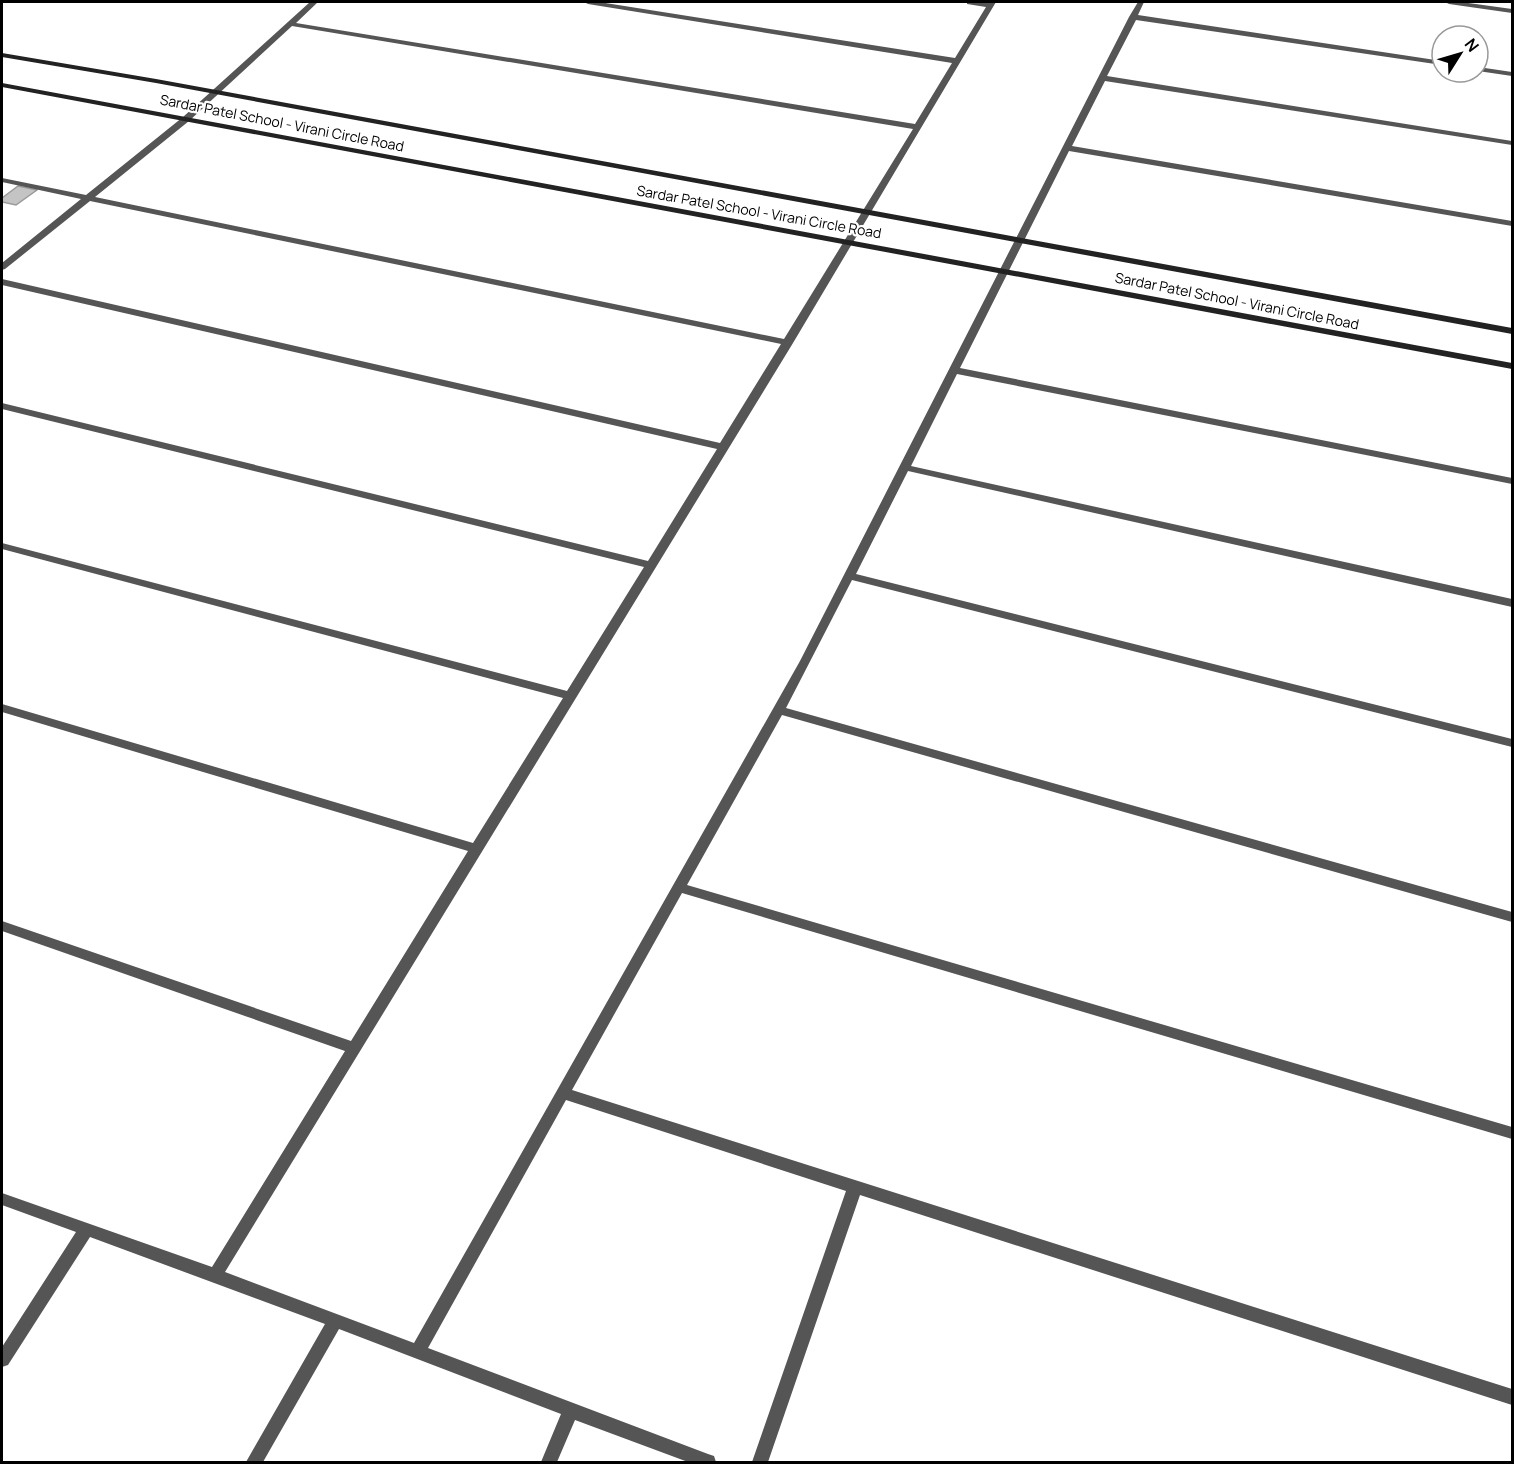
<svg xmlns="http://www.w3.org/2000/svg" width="1514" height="1464" viewBox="0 0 1514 1464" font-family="Manrope,sans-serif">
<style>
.building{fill:#c4c4c4;stroke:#999;stroke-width:1.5}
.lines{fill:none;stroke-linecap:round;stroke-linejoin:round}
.street{fill:#555;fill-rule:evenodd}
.secondary{fill:#222;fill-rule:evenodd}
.labels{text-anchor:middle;stroke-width:4.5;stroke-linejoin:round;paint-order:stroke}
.far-street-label{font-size:14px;fill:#000;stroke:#fff}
</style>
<rect width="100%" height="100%" fill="#fff"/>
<!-- building -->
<path class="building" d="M 18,186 L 37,190 L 16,205 L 2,202 L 2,198 Z"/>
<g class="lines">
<!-- street -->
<path class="street" d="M 310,2 L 318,2 L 296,23 L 915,124 L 952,63 L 588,4 L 584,2 L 599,2 L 955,58 L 986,7 L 967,4 L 967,2 L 996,2 L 793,343 L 225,1272 L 414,1343 L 800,661 L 1129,17 L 1138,2 L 1144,2 L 1138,15 L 1442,61 L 1442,65 L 1136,20 L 1107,76 L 1512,141 L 1512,145 L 1105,81 L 1072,146 L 1512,221 L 1512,226 L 1069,151 L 960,368 L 1512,478 L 1512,484 L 957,374 L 911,466 L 1512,599 L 1512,607 L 908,471 L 856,574 L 1512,739 L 1512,747 L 852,580 L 786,708 L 1512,912 L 1512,922 L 782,715 L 687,885 L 1512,1127 L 1512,1139 L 682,893 L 572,1090 L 1512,1389 L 1512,1405 L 860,1195 L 768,1462 L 752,1462 L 846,1191 L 566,1100 L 428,1348 L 708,1454 L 714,1456 L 716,1462 L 688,1462 L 575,1420 L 557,1462 L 541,1462 L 561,1414 L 339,1329 L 263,1462 L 246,1462 L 325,1324 L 90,1237 L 8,1365 L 2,1367 L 2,1347 L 76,1232 L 2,1205 L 2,1193 L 212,1267 L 345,1051 L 2,931 L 2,921 L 351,1041 L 468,851 L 2,712 L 2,704 L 473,843 L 563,698 L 2,549 L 2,543 L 567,691 L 644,567 L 2,409 L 2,403 L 648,561 L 717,449 L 2,285 L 2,279 L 720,443 L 781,344 L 90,201 L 5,269 L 2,270 L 2,263 L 81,199 L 2,182 L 2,178 L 86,195 L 183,117 ZM 292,26 L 913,129 L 784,339 L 95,197 L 189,121 Z
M 1445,2 L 1461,2 L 1512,9 L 1512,13 L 1449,4 Z
M 1478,67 L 1512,72 L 1512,76 L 1478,71 Z"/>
<!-- secondary -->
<path class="secondary" d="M 2,53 L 156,79 L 1512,328 L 1512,334 L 156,83 L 2,57 Z
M 2,83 L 1512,363 L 1512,369 L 2,87 Z"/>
</g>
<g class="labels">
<!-- far-street labels -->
<g class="far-street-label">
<text transform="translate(282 123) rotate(11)" y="5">Sardar Patel School - Virani Circle Road</text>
<text transform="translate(759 212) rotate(10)" y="5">Sardar Patel School - Virani Circle Road</text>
<text transform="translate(1237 301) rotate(11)" y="5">Sardar Patel School - Virani Circle Road</text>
</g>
</g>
<!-- border -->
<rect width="1514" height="1464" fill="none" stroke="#000000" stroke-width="6"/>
<!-- north arrow -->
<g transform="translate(1460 54) rotate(53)"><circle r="28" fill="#ffffff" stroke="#999999" stroke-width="1.5"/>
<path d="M0-4.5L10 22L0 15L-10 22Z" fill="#000000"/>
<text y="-9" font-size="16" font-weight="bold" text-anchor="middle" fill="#000000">N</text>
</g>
</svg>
